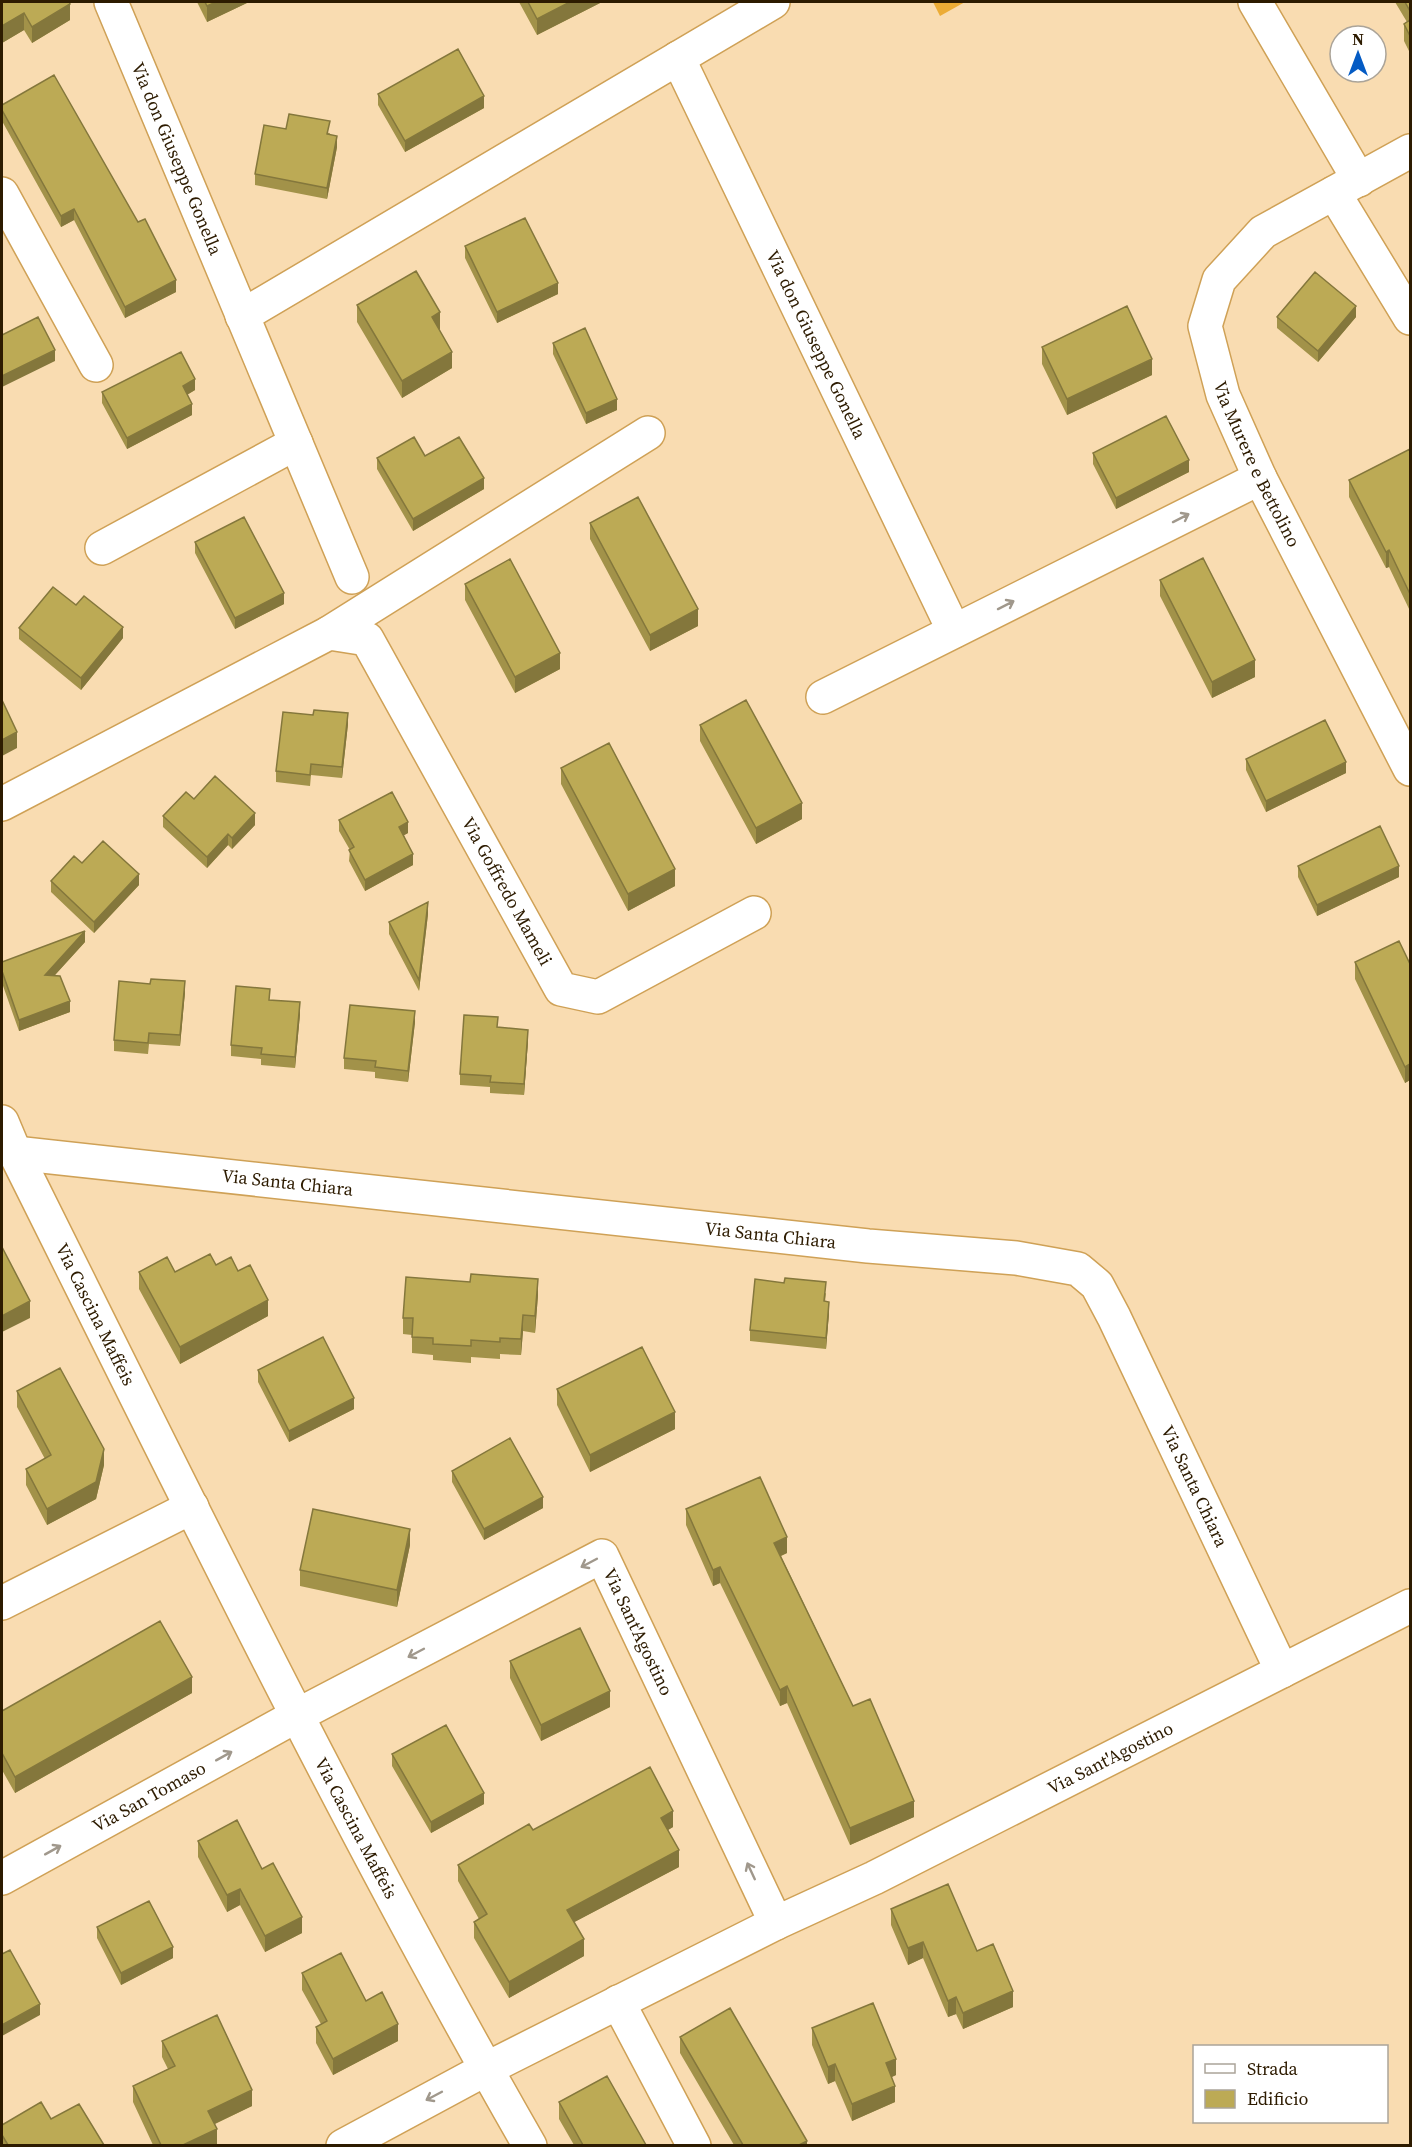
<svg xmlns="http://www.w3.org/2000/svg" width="1412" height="2147" viewBox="0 0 1412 2147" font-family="'Source Serif 4',serif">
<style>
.green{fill:#ecac36}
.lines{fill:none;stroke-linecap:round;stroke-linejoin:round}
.minor-casing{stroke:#cfa156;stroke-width:36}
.minor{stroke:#fff;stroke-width:33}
.wall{fill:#a29249}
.shaded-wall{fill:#84773c}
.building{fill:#bcaa55;stroke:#84773c;stroke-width:1.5}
.oneway{stroke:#a0988c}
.labels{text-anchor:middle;stroke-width:6;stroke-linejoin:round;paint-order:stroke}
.street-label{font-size:18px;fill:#2d1b00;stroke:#fff}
</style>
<rect width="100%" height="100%" fill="#f9dcb1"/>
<!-- green -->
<path class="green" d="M 933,2 L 965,2 L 940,16 Z"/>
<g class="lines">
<!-- minor casing -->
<g class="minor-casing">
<g id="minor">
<path id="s1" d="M 111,2 L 352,577"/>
<path d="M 1255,2 L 1359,180"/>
<path id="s2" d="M 678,58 L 954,631"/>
<path id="s3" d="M 1410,151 L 1263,232 L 1219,280 L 1205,326 L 1223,395 L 1260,478 L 1410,769"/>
<path d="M 1334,193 L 1410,318"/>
<path d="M 2,194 L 96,365"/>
<path d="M 242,316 L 773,2"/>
<path d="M 102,548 L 296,443"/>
<path d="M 329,633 L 648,433"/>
<path d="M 823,697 L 1260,478"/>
<path id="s4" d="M 2,804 L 329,633 L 367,639 L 561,989 L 598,997 L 754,913"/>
<path id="s5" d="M 2,1122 L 15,1153 C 181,1486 344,1822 530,2146"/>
<path id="s6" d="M 15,1153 L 868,1246 L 1016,1258 L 1078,1269 L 1097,1285 L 1114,1317 L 1282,1671"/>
<path d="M 2,1603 L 192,1507"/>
<path id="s7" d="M 2,1878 L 296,1716 L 602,1556 L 776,1923"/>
<path d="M 618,2002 L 694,2146"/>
<path id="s8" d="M 343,2146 L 486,2069 L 776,1923 L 874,1878 L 1410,1606"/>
</g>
</g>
<!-- minor -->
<use href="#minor" class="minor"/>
</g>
<!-- wall -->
<path class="wall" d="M 2,2 L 70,20 L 32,43 L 24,30 L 2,43 Z
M 197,2 L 249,2 L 207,22 Z
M 519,2 L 602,2 L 537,35 Z
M 1395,2 L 1410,2 L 1410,53 L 1404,41 L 1404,24 L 1407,22 Z
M 378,94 L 484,108 L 405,152 L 378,105 Z
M 2,105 L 176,292 L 125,318 L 74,220 L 61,227 L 2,121 Z
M 286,129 L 330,133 L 329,135 L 337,147 L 327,199 L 255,185 L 255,174 Z
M 465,246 L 558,294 L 497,323 L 465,258 Z
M 357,305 L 440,329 L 439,330 L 452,368 L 402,398 L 357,322 Z
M 1277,317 L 1356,317 L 1318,362 L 1277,328 Z
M 553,343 L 617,410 L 586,424 L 553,354 Z
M 1042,347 L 1152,375 L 1067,415 L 1042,364 Z
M 195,390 L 187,395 L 192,415 L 127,449 L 102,403 L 102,392 Z
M 1410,449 L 1410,611 L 1389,567 L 1386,568 L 1349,497 L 1349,480 Z
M 1093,453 L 1189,472 L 1116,509 L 1093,464 Z
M 425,456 L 484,489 L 413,531 L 377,469 L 377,458 Z
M 590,523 L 698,626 L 650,651 L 590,539 Z
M 195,542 L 284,604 L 235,629 L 195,553 Z
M 1160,580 L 1255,677 L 1212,698 L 1160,596 Z
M 465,584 L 560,669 L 515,693 L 465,600 Z
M 19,628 L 123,638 L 81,690 L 19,639 Z
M 348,724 L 342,778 L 311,775 L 310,786 L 276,782 L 276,771 Z
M 700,725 L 802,819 L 756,844 L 700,741 Z
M 1246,759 L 1346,773 L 1266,812 L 1246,770 Z
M 561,768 L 675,886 L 628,911 L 561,784 Z
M 163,816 L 255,825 L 232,849 L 228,845 L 207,868 L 163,827 Z
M 339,820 L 408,833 L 404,835 L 413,865 L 365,891 L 349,861 L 350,850 L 339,831 Z
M 1298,866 L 1399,877 L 1317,916 L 1298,877 Z
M 51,881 L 139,885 L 94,933 L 51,892 Z
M 428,914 L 419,991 L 389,934 L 389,922 Z
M 85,942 L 54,976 L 70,1012 L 19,1031 L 2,983 L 2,962 Z
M 1355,962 L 1410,964 L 1410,1080 L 1405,1083 L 1355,979 Z
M 185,992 L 180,1046 L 149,1044 L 148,1054 L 114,1051 L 114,1040 Z
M 270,1000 L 300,1014 L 295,1068 L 261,1065 L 261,1059 L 231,1056 L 231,1045 Z
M 415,1022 L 408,1082 L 375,1078 L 375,1072 L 344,1069 L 344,1058 Z
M 498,1028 L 528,1041 L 524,1095 L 490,1093 L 490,1087 L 460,1085 L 460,1074 Z
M 216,1265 L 238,1271 L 268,1316 L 180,1364 L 139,1289 L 139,1272 L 175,1272 Z
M 826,1293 L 825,1302 L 829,1313 L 826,1349 L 750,1341 L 750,1330 Z
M 538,1295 L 535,1333 L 523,1331 L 521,1355 L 500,1354 L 500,1359 L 471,1357 L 471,1363 L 433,1360 L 433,1355 L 412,1353 L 412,1335 L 403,1334 L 403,1318 Z
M 258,1370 L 354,1409 L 289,1442 L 258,1382 Z
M 557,1389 L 675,1429 L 590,1472 L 557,1405 Z
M 17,1391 L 104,1465 L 96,1499 L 47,1525 L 26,1485 L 26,1469 L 45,1459 L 17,1407 Z
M 452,1471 L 543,1508 L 484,1540 L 452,1482 Z
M 686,1509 L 787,1553 L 781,1556 L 853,1706 L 914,1817 L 850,1845 L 787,1703 L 780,1706 L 720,1583 L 713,1586 L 686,1525 Z
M 410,1545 L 397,1607 L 300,1586 L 300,1570 Z
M 510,1661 L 610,1707 L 541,1741 L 510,1678 Z
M 192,1693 L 15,1793 L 2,1770 L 2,1711 Z
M 392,1754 L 484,1804 L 431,1833 L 392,1766 Z
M 673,1827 L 668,1830 L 679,1867 L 574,1922 L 584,1956 L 509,1998 L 474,1938 L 474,1922 L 479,1919 L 458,1881 L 458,1865 L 533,1830 Z
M 198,1841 L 262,1869 L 302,1933 L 265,1952 L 240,1905 L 227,1912 L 198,1857 Z
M 891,1909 L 977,1951 L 1013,2007 L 963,2029 L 956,2014 L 948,2017 L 923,1958 L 908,1965 L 891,1925 Z
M 97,1927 L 173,1958 L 121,1985 L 97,1938 Z
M 302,1973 L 366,2001 L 398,2041 L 333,2075 L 316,2043 L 316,2027 L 321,2024 L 302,1990 Z
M 812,2028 L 896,2075 L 891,2077 L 895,2102 L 852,2121 L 835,2081 L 828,2084 L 812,2045 Z
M 680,2037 L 807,2145 L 734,2145 L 680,2053 Z
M 162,2041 L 252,2106 L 215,2124 L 217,2145 L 153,2145 L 133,2102 L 133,2086 L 168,2069 L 162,2057 Z
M 559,2102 L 646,2145 L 574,2145 L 559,2119 Z
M 51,2119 L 104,2145 L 2,2145 L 2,2125 Z"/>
<!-- shaded-wall -->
<path class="shaded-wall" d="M 216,2 L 249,2 L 207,22 L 207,6 Z
M 570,2 L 602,2 L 537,35 L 537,19 Z
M 70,4 L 70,20 L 32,43 L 32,27 Z
M 24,13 L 24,30 L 2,43 L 2,26 Z
M 484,96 L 484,108 L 405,152 L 405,141 Z
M 337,136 L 337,147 L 327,199 L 327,188 Z
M 74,209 L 74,220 L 61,227 L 61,216 Z
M 2,272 L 3,272 L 3,285 L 2,286 Z
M 176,280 L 176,292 L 125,318 L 125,307 Z
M 558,283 L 558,294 L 497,323 L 497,312 Z
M 1356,306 L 1356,317 L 1318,362 L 1318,351 Z
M 440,312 L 440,329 L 432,334 L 432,317 Z
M 55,350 L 55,361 L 2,387 L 2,376 Z
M 452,352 L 452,368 L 402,398 L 402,381 Z
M 1152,359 L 1152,375 L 1067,415 L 1067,399 Z
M 195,379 L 195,390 L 183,397 L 183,386 Z
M 617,399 L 617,410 L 586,424 L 586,413 Z
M 192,404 L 192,415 L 127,449 L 127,438 Z
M 1189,460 L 1189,472 L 1116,509 L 1116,498 Z
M 484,478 L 484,489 L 413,531 L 413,519 Z
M 1389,550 L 1389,567 L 1386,568 L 1386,552 Z
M 284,593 L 284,604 L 235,629 L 235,618 Z
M 698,609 L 698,626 L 650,651 L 650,635 Z
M 123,627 L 123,638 L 81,690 L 81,678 Z
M 560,653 L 560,669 L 515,693 L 515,677 Z
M 1255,660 L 1255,677 L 1212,698 L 1212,682 Z
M 348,713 L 348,724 L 342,778 L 342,767 Z
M 17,732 L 17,748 L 2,756 L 2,740 Z
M 1346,762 L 1346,773 L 1266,812 L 1266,801 Z
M 802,803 L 802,819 L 756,844 L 756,828 Z
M 255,813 L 255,825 L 232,849 L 232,838 Z
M 408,822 L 408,833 L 399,838 L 399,827 Z
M 228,834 L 228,845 L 207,868 L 207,857 Z
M 413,854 L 413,865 L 365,891 L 365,880 Z
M 1399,866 L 1399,877 L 1317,916 L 1317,905 Z
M 675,869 L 675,886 L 628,911 L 628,894 Z
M 139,874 L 139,885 L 94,933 L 94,922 Z
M 428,902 L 428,914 L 419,991 L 419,980 Z
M 85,931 L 85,942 L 45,986 L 45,975 Z
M 185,981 L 185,992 L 180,1046 L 180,1035 Z
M 70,1001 L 70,1012 L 19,1031 L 19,1020 Z
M 300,1002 L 300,1014 L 295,1068 L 295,1057 Z
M 415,1011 L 415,1022 L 408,1082 L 408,1071 Z
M 528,1030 L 528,1041 L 524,1095 L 524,1084 Z
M 1410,1064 L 1410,1080 L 1405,1083 L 1405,1067 Z
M 538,1279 L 538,1295 L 535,1333 L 535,1316 Z
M 268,1300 L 268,1316 L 180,1364 L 180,1347 Z
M 30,1301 L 30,1318 L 2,1332 L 2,1316 Z
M 829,1302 L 829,1313 L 826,1349 L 826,1338 Z
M 523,1315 L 523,1331 L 521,1355 L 521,1339 Z
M 354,1398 L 354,1409 L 289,1442 L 289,1431 Z
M 675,1412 L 675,1429 L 590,1472 L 590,1455 Z
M 104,1449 L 104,1465 L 96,1499 L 47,1525 L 47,1509 Z
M 543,1497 L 543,1508 L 484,1540 L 484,1529 Z
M 410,1529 L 410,1545 L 397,1607 L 397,1590 Z
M 787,1537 L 787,1553 L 774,1559 L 774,1543 Z
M 720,1567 L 720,1583 L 713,1586 L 713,1570 Z
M 192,1677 L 192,1693 L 15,1793 L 15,1777 Z
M 787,1686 L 787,1703 L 780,1706 L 780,1690 Z
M 610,1691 L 610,1707 L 541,1741 L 541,1725 Z
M 484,1793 L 484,1804 L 431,1833 L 431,1822 Z
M 914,1801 L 914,1817 L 850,1845 L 850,1828 Z
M 673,1811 L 673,1827 L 661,1834 L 661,1818 Z
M 679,1850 L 679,1867 L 567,1926 L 567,1910 Z
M 240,1889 L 240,1905 L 227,1912 L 227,1895 Z
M 302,1917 L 302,1933 L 265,1952 L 265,1936 Z
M 584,1939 L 584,1956 L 509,1998 L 509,1982 Z
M 923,1942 L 923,1958 L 908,1965 L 908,1948 Z
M 173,1947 L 173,1958 L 121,1985 L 121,1973 Z
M 1013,1991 L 1013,2007 L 963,2029 L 963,2013 Z
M 956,1997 L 956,2014 L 948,2017 L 948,2001 Z
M 40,2004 L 40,2015 L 2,2036 L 2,2025 Z
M 398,2024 L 398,2041 L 333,2075 L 333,2059 Z
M 896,2059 L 896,2075 L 886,2080 L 886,2063 Z
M 835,2064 L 835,2081 L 828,2084 L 828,2067 Z
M 895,2086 L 895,2102 L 852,2121 L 852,2104 Z
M 252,2090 L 252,2106 L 208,2127 L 208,2111 Z
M 217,2129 L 217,2145 L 183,2145 Z
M 807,2141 L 807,2145 L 799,2145 Z"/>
<!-- building -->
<path class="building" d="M 2,2 L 69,2 L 70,4 L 32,27 L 24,13 L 2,26 Z
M 205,2 L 216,2 L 207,6 Z
M 528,2 L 570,2 L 537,19 Z
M 1405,2 L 1410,2 L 1410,11 Z
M 1410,20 L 1410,36 L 1404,24 Z
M 458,49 L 484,96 L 405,141 L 378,94 Z
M 54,75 L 138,222 L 145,219 L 176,280 L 125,307 L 74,209 L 61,216 L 2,110 L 2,105 Z
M 289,114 L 330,121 L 327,134 L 337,136 L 327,188 L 255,174 L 264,125 L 286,129 Z
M 525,218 L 558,283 L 497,312 L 465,246 Z
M 416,271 L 440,312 L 432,317 L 452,352 L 402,381 L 357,305 Z
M 1315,272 L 1356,306 L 1318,351 L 1277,317 Z
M 1127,306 L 1152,359 L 1067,399 L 1042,347 Z
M 38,317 L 55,350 L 2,376 L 2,335 Z
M 585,328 L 617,399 L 586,413 L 553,343 Z
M 181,352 L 195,379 L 183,386 L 192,404 L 127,438 L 102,392 Z
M 1166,416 L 1189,460 L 1116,498 L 1093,453 Z
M 414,437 L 425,456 L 459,437 L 484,478 L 413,519 L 377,458 Z
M 1410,449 L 1410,594 L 1389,550 L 1386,552 L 1349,480 Z
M 638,497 L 698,609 L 650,635 L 590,523 Z
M 244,517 L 284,593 L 235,618 L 195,542 Z
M 1203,558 L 1255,660 L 1212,682 L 1160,580 Z
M 510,559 L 560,653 L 515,677 L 465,584 Z
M 53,587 L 76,605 L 84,596 L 123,627 L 81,678 L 19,628 Z
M 2,700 L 17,732 L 2,740 Z
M 746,700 L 802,803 L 756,828 L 700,725 Z
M 314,710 L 348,713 L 342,767 L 311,764 L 310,775 L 276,771 L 283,712 L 313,715 Z
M 1325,720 L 1346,762 L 1266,801 L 1246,759 Z
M 609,743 L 675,869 L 628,894 L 561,768 Z
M 215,776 L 255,813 L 232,838 L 228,834 L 207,857 L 163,816 L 186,792 L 194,799 Z
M 392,792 L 408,822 L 399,827 L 413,854 L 365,880 L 349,850 L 354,847 L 339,820 Z
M 1380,826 L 1399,866 L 1317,905 L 1298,866 Z
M 103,841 L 139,874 L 94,922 L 51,881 L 74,856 L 82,863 Z
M 428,902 L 419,980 L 389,922 Z
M 85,931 L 45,975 L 60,976 L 70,1001 L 19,1020 L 2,971 L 2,962 Z
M 1399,941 L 1410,964 L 1410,1064 L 1405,1067 L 1355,962 Z
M 151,979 L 185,981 L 180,1035 L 149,1033 L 148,1043 L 114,1040 L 119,981 L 150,984 Z
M 236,986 L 270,989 L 269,1000 L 300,1002 L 295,1057 L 261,1054 L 262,1048 L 231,1045 Z
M 350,1005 L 415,1011 L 408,1071 L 375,1067 L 376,1061 L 344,1058 Z
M 464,1015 L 498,1017 L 497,1027 L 528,1030 L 524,1084 L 490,1082 L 491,1076 L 460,1074 Z
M 2,1247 L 30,1301 L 2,1316 Z
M 210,1254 L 216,1265 L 231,1257 L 238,1271 L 250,1265 L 268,1300 L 180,1347 L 139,1272 L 167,1257 L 175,1272 Z
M 471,1274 L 538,1279 L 535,1316 L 523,1315 L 521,1339 L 500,1338 L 500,1342 L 471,1340 L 471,1346 L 433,1344 L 433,1338 L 412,1337 L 413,1318 L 403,1318 L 406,1277 L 470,1282 Z
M 785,1278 L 826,1282 L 824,1301 L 829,1302 L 826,1338 L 750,1330 L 755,1279 L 784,1283 Z
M 323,1337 L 354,1398 L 289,1431 L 258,1370 Z
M 642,1347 L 675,1412 L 590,1455 L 557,1389 Z
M 60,1368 L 104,1449 L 96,1482 L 47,1509 L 26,1469 L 51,1455 L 17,1391 Z
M 510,1438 L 543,1497 L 484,1529 L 452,1471 Z
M 760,1477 L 787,1537 L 774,1543 L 853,1706 L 870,1699 L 914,1801 L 850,1828 L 787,1686 L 780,1690 L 720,1567 L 713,1570 L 686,1509 Z
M 313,1509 L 410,1529 L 397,1590 L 300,1570 Z
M 160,1621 L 192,1677 L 15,1777 L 2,1753 L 2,1711 Z
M 580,1628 L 610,1691 L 541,1725 L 510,1661 Z
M 446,1725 L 484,1793 L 431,1822 L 392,1754 Z
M 650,1767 L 673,1811 L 661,1818 L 679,1850 L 567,1910 L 584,1939 L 509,1982 L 474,1922 L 487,1914 L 458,1865 L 529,1824 L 533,1830 Z
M 237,1820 L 262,1869 L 273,1863 L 302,1917 L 265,1936 L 240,1889 L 227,1895 L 198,1841 Z
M 948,1884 L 977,1951 L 993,1944 L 1013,1991 L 963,2013 L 956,1997 L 948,2001 L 923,1942 L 908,1948 L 891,1909 Z
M 149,1901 L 173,1947 L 121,1973 L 97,1927 Z
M 10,1950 L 40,2004 L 2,2025 L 2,1954 Z
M 341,1953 L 366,2001 L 382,1992 L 398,2024 L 333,2059 L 316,2027 L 327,2021 L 302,1973 Z
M 873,2003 L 896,2059 L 886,2063 L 895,2086 L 852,2104 L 835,2064 L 828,2067 L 812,2028 Z
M 730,2008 L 807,2141 L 799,2145 L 743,2145 L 680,2037 Z
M 217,2015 L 252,2090 L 208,2111 L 217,2129 L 183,2145 L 161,2145 L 133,2086 L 175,2066 L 162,2041 Z
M 607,2076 L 646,2145 L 583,2145 L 559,2102 Z
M 41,2102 L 51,2119 L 79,2104 L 104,2145 L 8,2145 L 2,2135 L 2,2125 Z"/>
<!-- one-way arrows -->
<defs><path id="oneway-shaft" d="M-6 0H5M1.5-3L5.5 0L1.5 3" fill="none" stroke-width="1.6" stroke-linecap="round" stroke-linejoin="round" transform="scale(1.5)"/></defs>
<g class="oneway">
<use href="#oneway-shaft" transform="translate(1181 518) rotate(-27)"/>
<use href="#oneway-shaft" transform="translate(1006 605) rotate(-27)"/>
<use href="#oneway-shaft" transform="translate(589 1563) rotate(152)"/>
<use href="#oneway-shaft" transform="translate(416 1653) rotate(152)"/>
<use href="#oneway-shaft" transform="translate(224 1756) rotate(-29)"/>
<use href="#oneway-shaft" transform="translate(53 1850) rotate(-29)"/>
<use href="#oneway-shaft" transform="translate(751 1871) rotate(-115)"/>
<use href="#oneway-shaft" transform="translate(434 2096) rotate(152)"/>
</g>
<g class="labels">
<!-- street labels -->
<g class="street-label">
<text dy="6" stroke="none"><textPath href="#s1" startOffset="170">Via don Giuseppe Gonella</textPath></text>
<text dy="6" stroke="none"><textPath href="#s2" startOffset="318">Via don Giuseppe Gonella</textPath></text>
<text dy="6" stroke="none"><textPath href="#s3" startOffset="429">Via Murere e Bettolino</textPath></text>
<text dy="6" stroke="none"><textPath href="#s4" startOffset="696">Via Goffredo Mameli</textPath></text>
<text dy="6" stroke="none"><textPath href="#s6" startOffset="274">Via Santa Chiara</textPath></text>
<text dy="6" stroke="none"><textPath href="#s6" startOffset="760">Via Santa Chiara</textPath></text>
<text dy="6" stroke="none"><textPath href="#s5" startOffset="214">Via Cascina Maffeis</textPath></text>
<text dy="6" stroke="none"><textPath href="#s6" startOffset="1318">Via Santa Chiara</textPath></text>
<text dy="6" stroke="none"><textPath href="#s7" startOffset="765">Via Sant'Agostino</textPath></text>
<text dy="6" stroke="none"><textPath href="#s8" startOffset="860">Via Sant'Agostino</textPath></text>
<text dy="6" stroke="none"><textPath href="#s7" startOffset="168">Via San Tomaso</textPath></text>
<text dy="6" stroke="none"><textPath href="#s5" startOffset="790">Via Cascina Maffeis</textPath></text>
</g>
</g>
<!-- border -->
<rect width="1412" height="2147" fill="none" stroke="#2d1b00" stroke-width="6"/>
<!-- legend -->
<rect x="1193" y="2045" width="195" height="78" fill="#ffffff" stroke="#aba499" stroke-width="1.5"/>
<rect x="1205" y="2064" width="30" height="9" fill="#ffffff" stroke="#aba499" stroke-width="1.5"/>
<text x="1247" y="2075" font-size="18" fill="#2d1b00">Strada</text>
<rect x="1205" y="2090" width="30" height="18" fill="#bcaa55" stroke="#aba499" stroke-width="1.5"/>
<text x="1247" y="2105" font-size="18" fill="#2d1b00">Edificio</text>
<!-- north arrow -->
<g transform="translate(1358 54)"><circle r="28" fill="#ffffff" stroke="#aba499" stroke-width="1.5"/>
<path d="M0-4.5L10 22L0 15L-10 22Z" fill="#045bc4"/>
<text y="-9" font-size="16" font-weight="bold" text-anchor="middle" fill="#2d1b00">N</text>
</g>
</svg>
